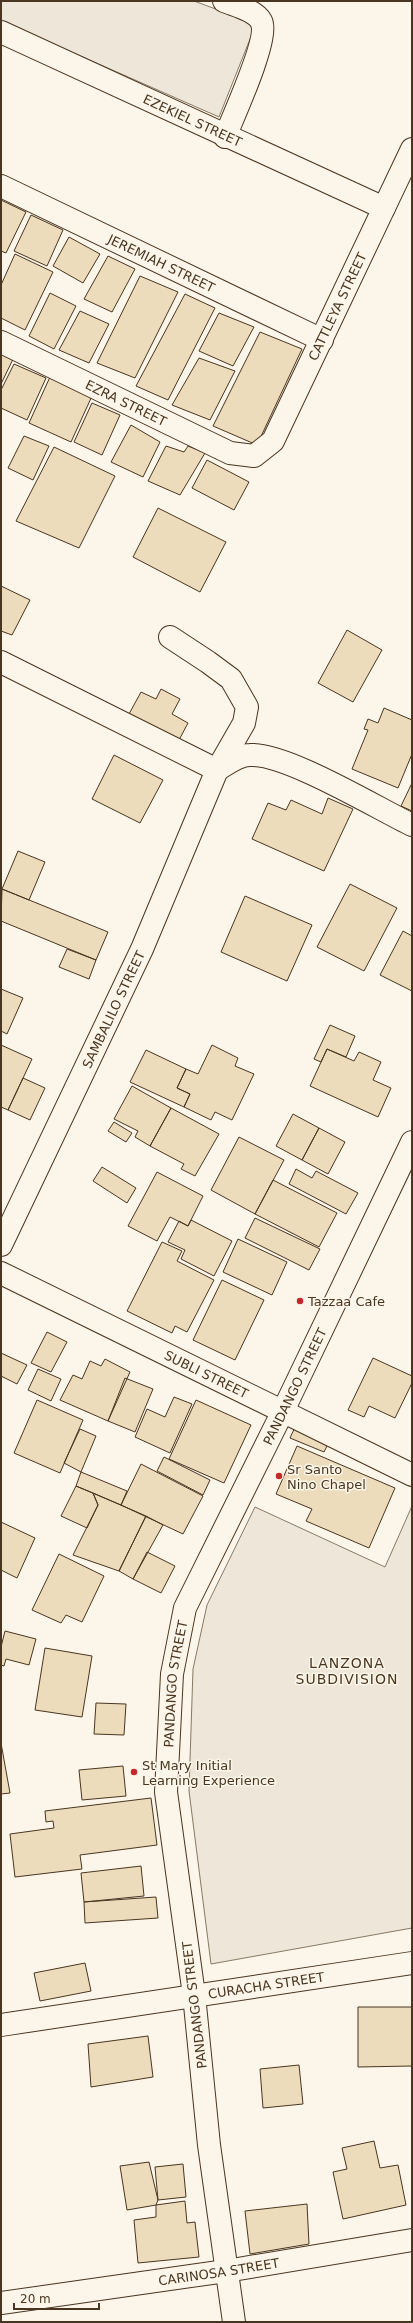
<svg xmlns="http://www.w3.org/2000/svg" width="413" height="2323" viewBox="0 0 413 2323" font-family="'DejaVu Sans',sans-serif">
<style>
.green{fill:#ede6d9;stroke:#887966}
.building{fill:#ecdcbc;stroke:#4a3520}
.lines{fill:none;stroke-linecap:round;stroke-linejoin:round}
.minor-casing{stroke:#4a3520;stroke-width:24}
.minor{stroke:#fbf6e9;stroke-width:22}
.poi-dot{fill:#c62828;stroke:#fbf6e9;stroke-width:1.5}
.labels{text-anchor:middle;stroke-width:3;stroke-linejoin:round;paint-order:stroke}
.street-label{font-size:13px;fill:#4a3520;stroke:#fbf6e9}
.poi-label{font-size:13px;fill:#4a3520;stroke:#fbf6e9;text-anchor:start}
.neighbourhood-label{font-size:14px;letter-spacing:1px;fill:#4a3520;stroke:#fbf6e9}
</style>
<rect width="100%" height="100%" fill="#fbf6e9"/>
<!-- green -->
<path class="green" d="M 1,1 L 194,1 L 256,24 L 219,117 L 1,21 Z
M 412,1506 L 412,1928 L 211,1964 L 189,1791 L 193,1669 L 207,1605 L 255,1507 L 385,1567 Z"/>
<!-- building -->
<path class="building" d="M 1,200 L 26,212 L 6,253 L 1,251 Z
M 31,215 L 63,230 L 47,266 L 14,251 Z
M 69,237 L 100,254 L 83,283 L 53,266 Z
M 15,254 L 53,272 L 25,330 L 1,318 L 1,285 Z
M 108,256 L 135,269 L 112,312 L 84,299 Z
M 140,276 L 178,292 L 135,378 L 97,363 Z
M 50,293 L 76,306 L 54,349 L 29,336 Z
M 185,294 L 215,308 L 168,400 L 136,386 Z
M 80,311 L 109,324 L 89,363 L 59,350 Z
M 219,313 L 254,327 L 233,366 L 199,351 Z
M 260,332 L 302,349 L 257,445 L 213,426 Z
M 1,349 L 15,355 L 1,384 Z
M 199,358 L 235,371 L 210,420 L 172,405 Z
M 14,364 L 46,378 L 27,420 L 1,408 L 1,390 Z
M 50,377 L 92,396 L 71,442 L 29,423 Z
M 92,403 L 120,415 L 102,455 L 74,442 Z
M 131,425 L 160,442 L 143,477 L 111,462 Z
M 24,436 L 49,446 L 33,480 L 8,468 Z
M 166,446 L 184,452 L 188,446 L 205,453 L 180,495 L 148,481 Z
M 54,447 L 115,476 L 79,548 L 16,521 Z
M 207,460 L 249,482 L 234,510 L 192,488 Z
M 158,508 L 226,542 L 200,592 L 133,557 Z
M 1,586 L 30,600 L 12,635 L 1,631 Z
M 347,630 L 382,650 L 353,702 L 318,683 Z
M 161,689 L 180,699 L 172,714 L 188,723 L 179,740 L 129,714 L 141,692 L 156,699 Z
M 384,708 L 412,720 L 412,754 L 398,788 L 352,769 L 368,730 L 364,729 L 368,719 L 378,723 Z
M 114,755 L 163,780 L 140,823 L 92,799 Z
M 412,783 L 412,811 L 401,806 Z
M 328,798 L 353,809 L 324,871 L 252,839 L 268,803 L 286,810 L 291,800 L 322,814 Z
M 18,851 L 45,862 L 29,900 L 2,889 Z
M 350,884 L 397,908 L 364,971 L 317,947 Z
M 2,889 L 108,932 L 96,960 L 1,921 Z
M 245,896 L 312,925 L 287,981 L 221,952 Z
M 403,931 L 412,936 L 412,991 L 380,975 Z
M 67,949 L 96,960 L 89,979 L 59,967 Z
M 1,989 L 23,998 L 7,1034 L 1,1031 Z
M 330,1025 L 355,1036 L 346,1057 L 327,1049 L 321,1062 L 314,1059 Z
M 1,1045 L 32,1059 L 8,1110 L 1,1107 Z
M 212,1045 L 238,1058 L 235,1066 L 254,1074 L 232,1120 L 215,1112 L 211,1120 L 184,1107 L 190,1094 L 177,1088 L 186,1069 L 198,1074 Z
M 327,1049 L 354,1061 L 359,1052 L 381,1062 L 373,1080 L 391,1088 L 378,1117 L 310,1086 Z
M 146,1050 L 186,1069 L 177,1088 L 190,1094 L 184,1107 L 130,1082 Z
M 23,1078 L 45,1088 L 30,1120 L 8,1110 Z
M 132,1086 L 171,1108 L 150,1146 L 135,1137 L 138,1131 L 114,1119 Z
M 171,1108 L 219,1134 L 195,1176 L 181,1169 L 184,1164 L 150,1146 Z
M 293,1114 L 319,1128 L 302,1160 L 276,1146 Z
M 114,1122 L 132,1133 L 126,1142 L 108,1131 Z
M 319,1128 L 345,1142 L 328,1174 L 302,1160 Z
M 239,1137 L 284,1160 L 255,1214 L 211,1190 Z
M 102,1167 L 136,1188 L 127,1203 L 93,1181 Z
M 296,1169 L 312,1178 L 316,1171 L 358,1193 L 346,1214 L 289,1184 Z
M 157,1172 L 203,1196 L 188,1226 L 170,1217 L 157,1241 L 128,1226 Z
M 273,1180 L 337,1213 L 319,1247 L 255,1214 Z
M 255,1218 L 320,1249 L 309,1270 L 245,1238 Z
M 191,1220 L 232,1241 L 214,1276 L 181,1259 L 185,1250 L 168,1242 L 179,1221 L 188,1226 Z
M 238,1239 L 287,1262 L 272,1295 L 223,1272 Z
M 162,1242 L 182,1251 L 177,1261 L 214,1280 L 187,1332 L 175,1326 L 172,1333 L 127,1311 Z
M 222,1280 L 264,1300 L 235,1360 L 193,1340 Z
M 47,1332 L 67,1342 L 51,1372 L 31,1363 Z
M 1,1353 L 27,1365 L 17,1384 L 1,1376 Z
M 373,1358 L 412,1376 L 412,1383 L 395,1418 L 369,1406 L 364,1417 L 348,1410 Z
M 105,1359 L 130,1372 L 108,1421 L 60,1400 L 73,1375 L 82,1379 L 90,1361 L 101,1366 Z
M 38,1369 L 61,1379 L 51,1401 L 28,1390 Z
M 125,1378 L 153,1389 L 135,1432 L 108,1421 Z
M 174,1397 L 192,1404 L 170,1453 L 135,1437 L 147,1409 L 165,1417 Z
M 37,1400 L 83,1420 L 60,1473 L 14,1453 Z
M 196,1400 L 251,1425 L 224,1483 L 169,1459 Z
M 296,1425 L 330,1440 L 324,1452 L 290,1438 Z
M 80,1429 L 96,1436 L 81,1472 L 64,1463 Z
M 297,1446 L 395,1488 L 369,1548 L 306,1521 L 312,1509 L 276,1494 Z
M 164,1457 L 210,1480 L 203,1495 L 157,1471 Z
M 141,1464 L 203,1496 L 183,1534 L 121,1505 Z
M 81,1472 L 127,1491 L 121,1505 L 76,1486 Z
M 76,1486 L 93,1493 L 98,1505 L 87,1528 L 61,1516 Z
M 93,1493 L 146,1516 L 119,1571 L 73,1555 L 98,1505 Z
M 146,1516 L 163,1525 L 133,1579 L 119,1571 Z
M 1,1522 L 35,1538 L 17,1578 L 1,1570 Z
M 147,1552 L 175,1566 L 161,1593 L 133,1579 Z
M 59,1554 L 104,1576 L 82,1622 L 66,1615 L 61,1623 L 32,1610 Z
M 5,1631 L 36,1639 L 29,1665 L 6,1659 L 4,1666 L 1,1665 L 1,1647 Z
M 45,1648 L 92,1656 L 82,1717 L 35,1710 Z
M 96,1703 L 126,1704 L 124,1735 L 94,1734 Z
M 1,1743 L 10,1793 L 1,1794 Z
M 123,1766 L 126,1796 L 82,1800 L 79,1770 Z
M 151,1798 L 157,1845 L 80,1855 L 82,1869 L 15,1877 L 10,1834 L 54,1828 L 53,1821 L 46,1822 L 45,1811 Z
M 141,1866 L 144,1896 L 84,1902 L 81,1873 Z
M 156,1897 L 158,1918 L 85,1923 L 84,1902 Z
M 85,1963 L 91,1991 L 40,2001 L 34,1973 Z
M 358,2007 L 412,2007 L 412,2066 L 358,2067 Z
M 148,2036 L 153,2077 L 91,2087 L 88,2044 Z
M 299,2065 L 303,2104 L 263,2108 L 260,2069 Z
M 374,2141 L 380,2168 L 398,2165 L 406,2205 L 343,2219 L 333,2172 L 347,2169 L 342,2148 Z
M 149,2162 L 158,2200 L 156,2205 L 127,2210 L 120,2166 Z
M 183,2164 L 186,2197 L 158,2200 L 155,2167 Z
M 185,2201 L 187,2223 L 195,2222 L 199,2257 L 138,2263 L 134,2220 L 156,2217 L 156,2205 Z
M 307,2204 L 309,2244 L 250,2254 L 245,2211 Z"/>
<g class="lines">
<!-- minor casing -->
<g class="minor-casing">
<g id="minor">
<path d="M 224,1 C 236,6 255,10 261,21 C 270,37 233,117 225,137"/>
<path id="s1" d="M 1,32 L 384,208"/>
<path id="s2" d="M 1,186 L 322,340"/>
<path id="s3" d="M 1,342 L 230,453 L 254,456 L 273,441 L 412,149"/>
<path d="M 1,662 L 217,770"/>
<path d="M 217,770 C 227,764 238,755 250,755 C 286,753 375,807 412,825"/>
<path id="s4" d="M 1,1245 L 142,949 L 217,770 L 244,723 L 247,707 L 231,679 L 208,662 L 170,637"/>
<path id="s5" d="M 1,1273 L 412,1475"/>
<path id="s6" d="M 1,2025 L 412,1963"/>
<path id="s7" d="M 1,2303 L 226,2271 L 412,2240"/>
<path id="s8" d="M 234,2322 L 209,2145 L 194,1995 L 166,1792 L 172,1674 L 185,1608 L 283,1411 L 412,1142"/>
</g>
</g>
<!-- minor -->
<use href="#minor" class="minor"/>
</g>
<!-- markers -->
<g class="poi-dot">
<circle cx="300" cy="1301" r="4"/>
<circle cx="279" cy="1476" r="4"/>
<circle cx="134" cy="1772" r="4"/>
</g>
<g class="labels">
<!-- street labels -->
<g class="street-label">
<text dy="5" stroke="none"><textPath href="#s1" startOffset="211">EZEKIEL STREET</textPath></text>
<text dy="5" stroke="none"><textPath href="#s2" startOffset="178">JEREMIAH STREET</textPath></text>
<text dy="5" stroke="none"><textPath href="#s3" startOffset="452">CATTLEYA STREET</textPath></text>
<text dy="5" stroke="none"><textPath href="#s3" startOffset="139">EZRA STREET</textPath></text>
<text dy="5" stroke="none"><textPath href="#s4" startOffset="261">SAMBALILO STREET</textPath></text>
<text dy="5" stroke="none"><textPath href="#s5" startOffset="229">SUBLI STREET</textPath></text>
<text dy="5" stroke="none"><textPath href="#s8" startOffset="967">PANDANGO STREET</textPath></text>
<text dy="5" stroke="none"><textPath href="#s8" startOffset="643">PANDANGO STREET</textPath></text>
<text dy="5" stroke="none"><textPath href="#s6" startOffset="268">CURACHA STREET</textPath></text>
<text transform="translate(194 2005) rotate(-97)" y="5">PANDANGO STREET</text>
<text dy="5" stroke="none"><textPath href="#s7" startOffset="220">CARINOSA STREET</textPath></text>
</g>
<!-- poi labels -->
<g class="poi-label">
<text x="308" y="1306">Tazzaa Cafe</text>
<text x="287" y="1474">Sr Santo<tspan x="287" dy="15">Nino Chapel</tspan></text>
<text x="142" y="1770">St Mary Initial<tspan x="142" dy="15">Learning Experience</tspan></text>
</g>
<!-- neighbourhood labels -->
<g class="neighbourhood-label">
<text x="347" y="1668">LANZONA<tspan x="347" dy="16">SUBDIVISION</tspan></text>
</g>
</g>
<!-- border -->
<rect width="413" height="2323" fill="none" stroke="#4a3520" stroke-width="4"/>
<!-- scale -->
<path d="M14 2303v6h85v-6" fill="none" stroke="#4a3520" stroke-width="2"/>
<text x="20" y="2303" font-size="12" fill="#4a3520" stroke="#fbf6e9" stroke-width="3" paint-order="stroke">20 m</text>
</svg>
